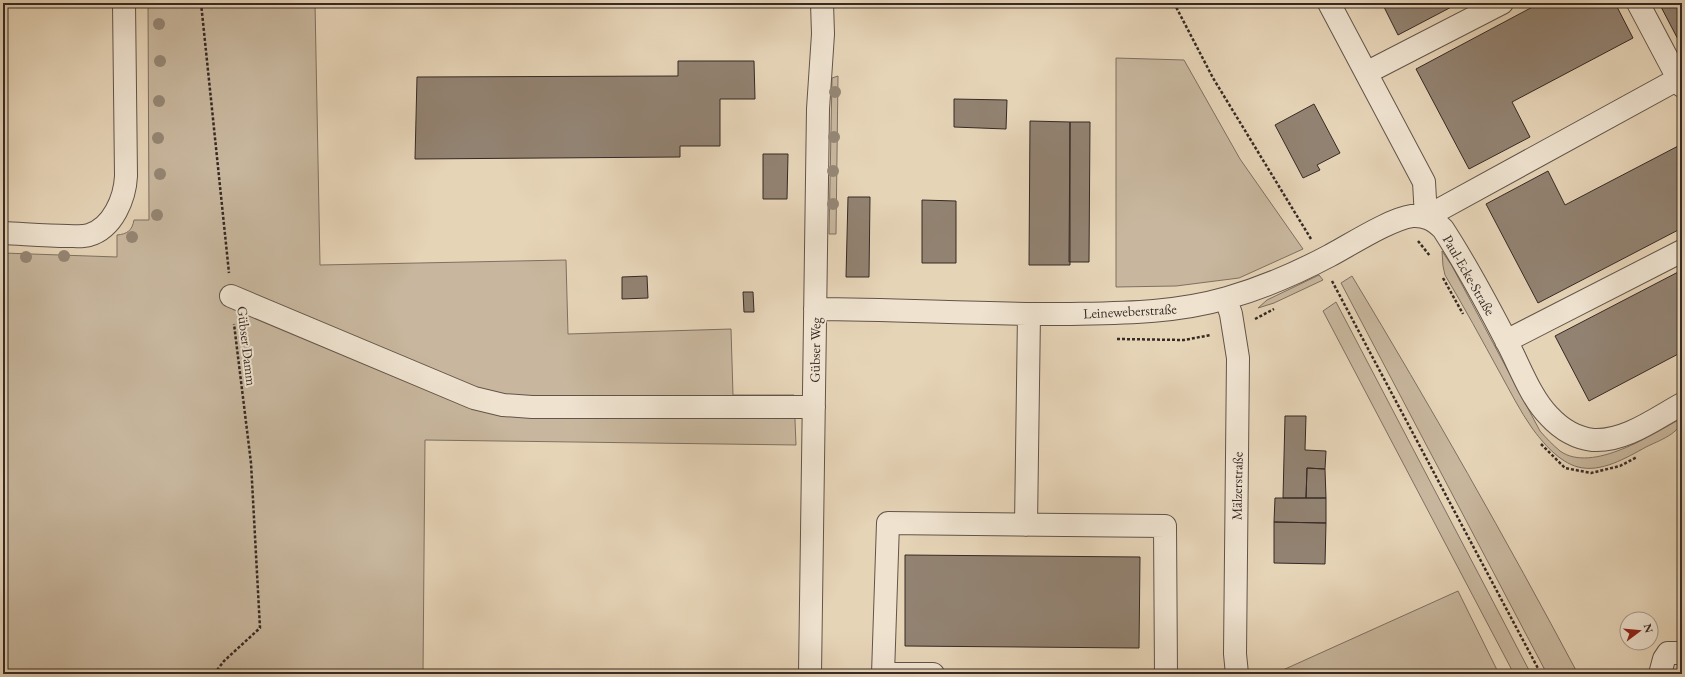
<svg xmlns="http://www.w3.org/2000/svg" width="1685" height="677" viewBox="0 0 1685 677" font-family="'EB Garamond',serif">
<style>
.green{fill:#c8b79e;stroke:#7f7062}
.building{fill:#928271;stroke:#362a25}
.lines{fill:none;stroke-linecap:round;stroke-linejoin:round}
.minor-casing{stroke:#62544a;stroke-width:24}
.path{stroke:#362a25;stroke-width:2.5;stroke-dasharray:3 2;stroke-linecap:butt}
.minor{stroke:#efe3d0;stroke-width:22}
.tree{fill:#958674}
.labels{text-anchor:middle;stroke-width:4;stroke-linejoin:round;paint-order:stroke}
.street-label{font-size:14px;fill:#362a25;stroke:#efe3d0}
</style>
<rect width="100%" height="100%" fill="#e6d4b7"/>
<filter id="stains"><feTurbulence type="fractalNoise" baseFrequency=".005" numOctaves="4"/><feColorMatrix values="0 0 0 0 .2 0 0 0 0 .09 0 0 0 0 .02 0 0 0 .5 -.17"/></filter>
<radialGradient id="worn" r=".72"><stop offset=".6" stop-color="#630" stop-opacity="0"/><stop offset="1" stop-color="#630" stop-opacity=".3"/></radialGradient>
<!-- green -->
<path class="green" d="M 148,3 L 315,3 L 320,265 L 566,260 L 568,334 L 731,329 L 733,395 L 794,395 L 796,445 L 425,440 L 423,674 L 3,674 L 3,253 L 117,257 L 117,235 C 127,234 132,231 134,220 L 149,220 Z
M 1116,58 L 1184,60 L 1240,159 L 1303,249 L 1239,278 L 1176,286 L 1116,287 Z
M 838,76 L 836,234 L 829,234 L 832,78 Z
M 1442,251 L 1452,266 L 1540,431 C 1546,438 1553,445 1560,451 C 1592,474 1653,434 1682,418 C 1682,433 1658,441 1646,447 C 1626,458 1601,473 1578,467 C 1559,462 1543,443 1532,428 C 1520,411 1510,391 1500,373 C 1482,340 1464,307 1445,275 L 1443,266 Z
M 1319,275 L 1323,280 L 1274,303 L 1258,308 L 1267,300 Z
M 1352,276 C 1431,407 1506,539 1578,674 L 1547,674 L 1341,283 Z
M 1336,302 L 1531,674 L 1514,674 L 1323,311 Z
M 1458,591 L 1499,674 L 1274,674 Z"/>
<!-- building -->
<path class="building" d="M 1382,3 L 1459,3 L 1398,35 Z
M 1540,3 L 1615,3 L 1633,38 L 1512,102 L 1530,137 L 1469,169 L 1416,69 Z
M 1659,3 L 1682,3 L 1682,47 Z
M 678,61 L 754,61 L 755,99 L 720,99 L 720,146 L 680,146 L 680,157 L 415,159 L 417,77 L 678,76 Z
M 954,99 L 1007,100 L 1006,129 L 954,127 Z
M 1314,104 L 1340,153 L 1317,165 L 1320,170 L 1303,178 L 1275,125 Z
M 1030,121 L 1070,122 L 1070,265 L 1029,265 Z
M 1070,122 L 1090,122 L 1089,262 L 1069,262 Z
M 1682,144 L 1682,228 L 1538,303 L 1486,204 L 1548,171 L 1565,205 Z
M 763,154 L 788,154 L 787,199 L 763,199 Z
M 848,197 L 870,197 L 869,277 L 846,277 Z
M 922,200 L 956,201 L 956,263 L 922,263 Z
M 1682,270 L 1682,352 L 1589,401 L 1555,336 Z
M 647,276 L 648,298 L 622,299 L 622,277 Z
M 743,292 L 753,292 L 754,312 L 744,312 Z
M 1285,416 L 1306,416 L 1305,450 L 1326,451 L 1325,469 L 1307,468 L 1306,498 L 1283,498 Z
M 1307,468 L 1325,469 L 1326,498 L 1306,498 Z
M 1275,498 L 1326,498 L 1326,523 L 1274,522 Z
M 1274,522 L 1326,523 L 1325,564 L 1274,563 Z
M 905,555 L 1140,557 L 1139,648 L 905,646 Z"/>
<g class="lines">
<!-- minor casing -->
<g class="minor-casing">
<path id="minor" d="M 1329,3 L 1424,182 L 1426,217
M 1638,3 L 1682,86
M 1366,73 L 1502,3
M 1426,217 L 1678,79
M 3,233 C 25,234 46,236 68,236 C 75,236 83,237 89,235 C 113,228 125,198 126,176 L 124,3
M 231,296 L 474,398 L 503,405 L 532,407 L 814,407
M 1226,299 L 1231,314 L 1238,358 L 1235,654 L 1237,674
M 815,309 C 900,309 986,315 1071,314 C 1123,313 1175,313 1227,298 C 1262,288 1297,273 1329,256 C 1350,245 1390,219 1412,216 C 1425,215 1434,220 1443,229 C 1467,266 1490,309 1510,348 C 1521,370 1532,399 1549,416 C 1561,429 1576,438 1593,440 C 1625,442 1656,418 1682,404
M 1506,341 L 1682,251
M 1026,525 L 1029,314
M 810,674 L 818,109 L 823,34 L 822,3
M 933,674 L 883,674 L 888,523 L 1165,526 L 1166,674
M 1660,674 L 1664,659 L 1668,653 L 1682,653"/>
</g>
<!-- path -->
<path class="path" d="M 201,3 L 229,273
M 1174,3 L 1213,78 L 1311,239
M 1418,241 L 1430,256
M 1443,278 L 1463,314
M 1332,281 L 1541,674
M 1255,319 L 1274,309
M 1117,339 L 1184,340 L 1211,335
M 1541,444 L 1565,468 L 1591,473 L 1620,466 L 1637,457
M 214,674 L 224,661 L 260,628 L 251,463 L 234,324"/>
<!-- minor -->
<use href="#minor" class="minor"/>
</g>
<!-- trees -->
<g class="tree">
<circle cx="159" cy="24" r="6"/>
<circle cx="160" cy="61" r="6"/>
<circle cx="835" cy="92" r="6"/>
<circle cx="159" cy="101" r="6"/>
<circle cx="834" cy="137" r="6"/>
<circle cx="158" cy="138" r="6"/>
<circle cx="833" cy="171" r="6"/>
<circle cx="160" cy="174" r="6"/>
<circle cx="833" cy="204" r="6"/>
<circle cx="157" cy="215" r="6"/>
<circle cx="132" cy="237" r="6"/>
<circle cx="64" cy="256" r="6"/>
<circle cx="26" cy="257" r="6"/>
</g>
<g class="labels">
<!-- street labels -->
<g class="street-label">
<text transform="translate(1469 275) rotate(60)" y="5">Paul-Ecke-Straße</text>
<text transform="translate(1130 311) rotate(-3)" y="5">Leineweberstraße</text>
<text transform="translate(247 346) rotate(83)" y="5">Gübser Damm</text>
<text transform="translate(815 350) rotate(-89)" y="5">Gübser Weg</text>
<text transform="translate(1237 486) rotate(-89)" y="5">Mälzerstraße</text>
</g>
</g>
<!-- margin -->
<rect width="1685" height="677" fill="none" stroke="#e6d4b7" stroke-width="16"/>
<rect x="4" y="4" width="1677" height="669" fill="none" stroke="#362a25" stroke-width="2"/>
<rect x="8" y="8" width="1669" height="661" fill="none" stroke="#362a25"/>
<!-- north arrow -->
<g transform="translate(1639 631) rotate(74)"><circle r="19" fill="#efe3d0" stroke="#a5998c"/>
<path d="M0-3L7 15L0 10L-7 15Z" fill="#8f2418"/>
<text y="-6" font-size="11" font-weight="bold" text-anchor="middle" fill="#362a25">N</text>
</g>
<rect width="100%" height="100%" filter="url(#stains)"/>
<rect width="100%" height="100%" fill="url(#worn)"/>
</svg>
